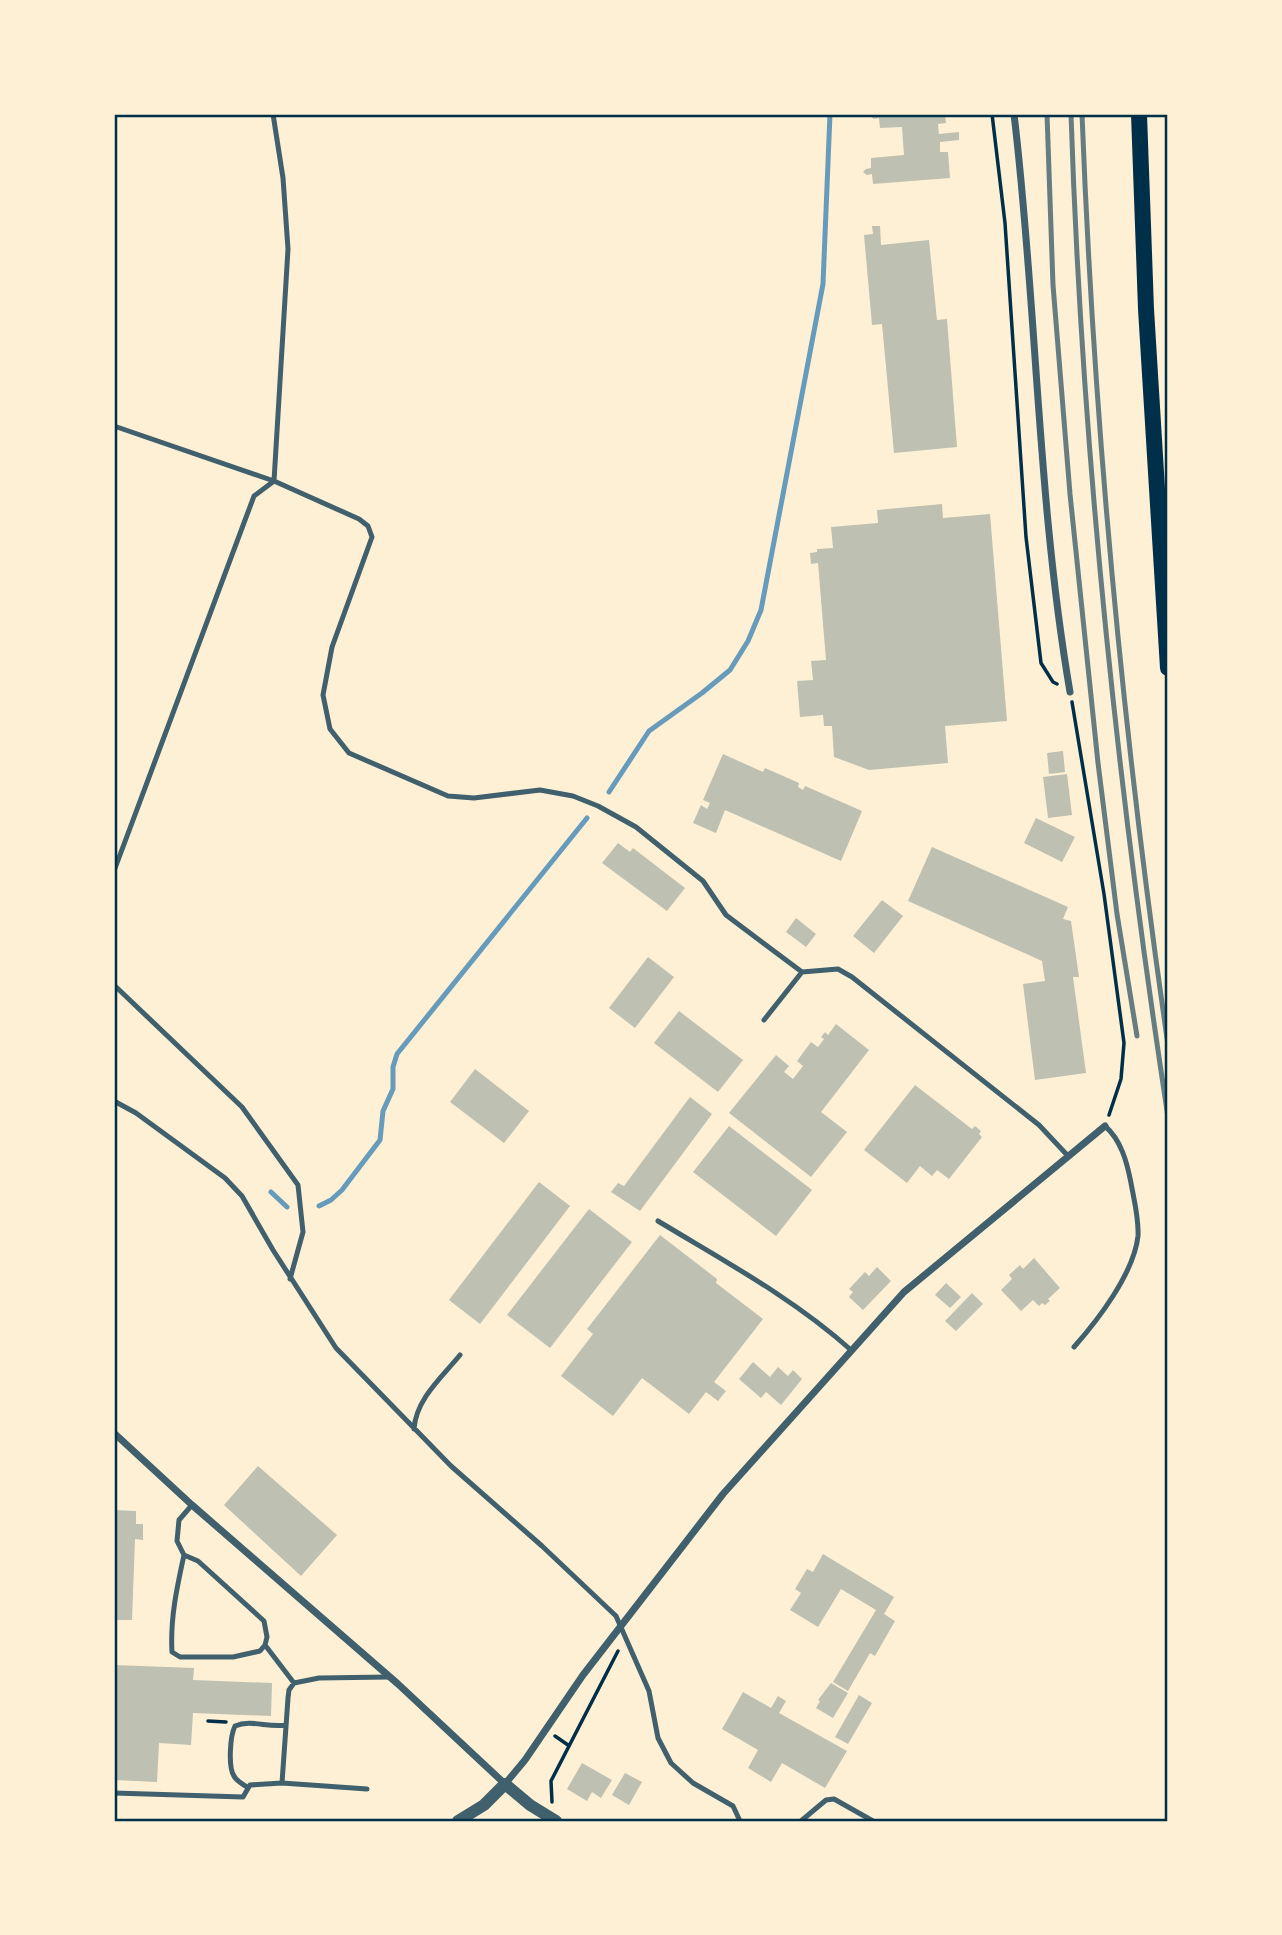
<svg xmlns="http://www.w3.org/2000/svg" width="1282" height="1935" viewBox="0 0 1282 1935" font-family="'IBM Plex Sans',sans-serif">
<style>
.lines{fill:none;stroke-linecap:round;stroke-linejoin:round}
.stream{stroke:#669bbc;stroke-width:5}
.building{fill:#bec0b2}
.path{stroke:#003049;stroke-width:3.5}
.service{stroke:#3f606c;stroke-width:5}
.minor{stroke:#3f606c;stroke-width:7}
.tertiary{stroke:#3f606c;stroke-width:12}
.primary{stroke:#003049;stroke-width:16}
.rail{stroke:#657d81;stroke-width:5}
.neatline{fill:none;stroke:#003049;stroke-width:2.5}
</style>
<rect width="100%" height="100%" fill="#fdf0d5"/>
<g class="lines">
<!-- stream -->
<path class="stream" d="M 609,792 L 649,731 L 702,693 L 730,670 L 748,641 L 761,610 L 823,284 L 830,114
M 271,1192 L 287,1207
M 319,1206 L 331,1200 L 342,1190 L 380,1140 L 383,1111 L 393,1089 L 393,1067 L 397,1054 L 587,818"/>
</g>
<!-- building -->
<path class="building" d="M 872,114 L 945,114 L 946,123 L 938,124 L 939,134 L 959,132 L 959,140 L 940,142 L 940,152 L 948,152 L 950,178 L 873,184 L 872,174 L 867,175 L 863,172 L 866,169 L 871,168 L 871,158 L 904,155 L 902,127 L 880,128 L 879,118 L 874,119 L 870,116 Z
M 872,226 L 880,226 L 881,245 L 929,240 L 937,320 L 947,319 L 957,447 L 894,453 L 882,324 L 872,325 L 864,235 L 873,234 Z
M 942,504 L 943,518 L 990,514 L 1007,721 L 945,726 L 948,763 L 869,770 L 834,757 L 832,726 L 824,726 L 823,715 L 800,717 L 797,681 L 813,680 L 811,661 L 826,660 L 818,563 L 811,564 L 810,553 L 817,552 L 817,549 L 833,548 L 831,527 L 878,523 L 877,510 Z
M 1063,751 L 1065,772 L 1049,774 L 1047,753 Z
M 723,754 L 763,772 L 765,768 L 799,783 L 798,787 L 803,790 L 805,786 L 862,811 L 841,861 L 725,810 L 716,833 L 693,823 L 701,805 L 707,809 L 710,803 L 703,800 Z
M 1067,774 L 1072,815 L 1048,818 L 1043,777 Z
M 1036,818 L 1075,837 L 1062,862 L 1024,843 Z
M 618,843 L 630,852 L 633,848 L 685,888 L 667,911 L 602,863 Z
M 932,847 L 1068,907 L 1063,919 L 1071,921 L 1079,977 L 1073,977 L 1086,1073 L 1035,1080 L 1023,984 L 1045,981 L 1042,961 L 908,901 Z
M 882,900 L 903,916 L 874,953 L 853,936 Z
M 796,918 L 816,934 L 806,947 L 786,932 Z
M 648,957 L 674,977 L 635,1028 L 609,1008 Z
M 679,1011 L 743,1060 L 718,1092 L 654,1043 Z
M 836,1024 L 869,1050 L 821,1112 L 847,1132 L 811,1177 L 729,1113 L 776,1055 L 789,1066 L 784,1072 L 793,1079 L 803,1066 L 797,1061 L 811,1042 L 818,1047 L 824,1039 L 821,1037 L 825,1032 L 828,1035 Z
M 475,1069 L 529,1111 L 504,1143 L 450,1102 Z
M 915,1085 L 972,1129 L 975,1126 L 981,1131 L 979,1134 L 982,1137 L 949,1179 L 937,1170 L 932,1176 L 920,1166 L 907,1183 L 864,1150 Z
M 690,1097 L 712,1114 L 640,1211 L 611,1192 L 618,1183 L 624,1186 Z
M 729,1126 L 812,1190 L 776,1236 L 693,1172 Z
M 539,1182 L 570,1206 L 480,1324 L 449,1300 Z
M 589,1209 L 632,1242 L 550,1348 L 507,1315 Z
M 660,1235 L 717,1279 L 716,1283 L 763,1319 L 714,1382 L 726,1391 L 718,1401 L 706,1392 L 689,1414 L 642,1378 L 613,1416 L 561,1376 L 593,1334 L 587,1329 Z
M 1034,1258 L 1060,1288 L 1048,1299 L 1050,1301 L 1045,1305 L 1042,1303 L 1039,1306 L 1033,1300 L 1021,1311 L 1001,1290 L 1012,1279 L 1009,1275 L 1020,1265 L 1023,1269 Z
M 877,1267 L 891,1281 L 863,1310 L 849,1297 L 853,1292 L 849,1289 L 865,1272 L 869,1276 Z
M 946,1283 L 961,1297 L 950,1308 L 935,1295 Z
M 972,1293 L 983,1304 L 956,1331 L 945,1321 Z
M 753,1362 L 770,1377 L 778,1367 L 788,1376 L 793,1370 L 802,1379 L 781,1405 L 766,1392 L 761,1398 L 739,1379 Z
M 258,1466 L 337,1535 L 301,1576 L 224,1505 Z
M 114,1510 L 136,1511 L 136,1524 L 143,1524 L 143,1540 L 135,1539 L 132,1620 L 114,1620 Z
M 823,1554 L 894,1597 L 884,1614 L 895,1621 L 875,1656 L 870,1653 L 848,1691 L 833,1682 L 876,1610 L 841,1589 L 818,1627 L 790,1610 L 801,1593 L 795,1589 L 807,1569 L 813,1572 Z
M 114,1665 L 194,1668 L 193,1680 L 272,1683 L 271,1716 L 193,1713 L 191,1745 L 159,1743 L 157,1782 L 114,1780 Z
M 831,1683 L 848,1693 L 833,1718 L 816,1708 L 820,1701 L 818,1700 Z
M 743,1692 L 771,1708 L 778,1696 L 786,1701 L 779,1713 L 847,1751 L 825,1788 L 782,1763 L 771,1782 L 748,1768 L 758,1750 L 722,1729 Z
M 859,1695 L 872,1703 L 848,1744 L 835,1737 Z
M 582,1763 L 612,1780 L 601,1798 L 592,1792 L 587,1801 L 567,1789 Z
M 625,1773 L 642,1782 L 629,1805 L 612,1795 Z"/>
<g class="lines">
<!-- path -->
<path class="path" d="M 992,114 L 1005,223 L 1026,537 L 1041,663 L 1053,682 L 1057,684
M 1072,702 L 1104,894 L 1124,1043 L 1121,1079 L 1109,1115
M 208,1721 L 226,1722
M 555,1736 L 568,1745
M 552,1802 L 551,1781 L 618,1651"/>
<!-- service -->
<path class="service" d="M 114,426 L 274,481 L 359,519 L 368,526 L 372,537 L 332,647 L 323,695 L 330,729 L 349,753 L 448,796 L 474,798 L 540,790 L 573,796 L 598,806 L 636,827 L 703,881 L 726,915 L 802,972
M 114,871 L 254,496 L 274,481 L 288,249 L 283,178 L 273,114
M 114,985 L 242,1107 L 298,1185 L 303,1232 L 290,1279
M 764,1020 L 802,972 L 838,969 L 852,977 L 1039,1125 L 1069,1157
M 114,1101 L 136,1113 L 225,1178 L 242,1196 L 273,1250 L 336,1348 L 451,1466 L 542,1546 L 616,1616 L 649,1691 L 658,1738 L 671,1763 L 693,1783 L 733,1806 L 740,1821
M 658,1221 C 724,1261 793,1298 851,1350
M 1074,1347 C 1098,1320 1134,1273 1138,1236 C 1139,1219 1134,1200 1131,1183 C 1127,1162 1121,1140 1105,1126
M 414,1429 C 416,1399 442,1377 460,1355
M 184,1555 C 177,1587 170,1619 172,1652 L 180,1657 L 233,1657 L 260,1651 L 265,1645 L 267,1637 L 264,1621 L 198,1561 L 184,1555 L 177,1541 L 179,1520 L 192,1505
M 265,1645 L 294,1683
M 282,1783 L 288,1698 L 289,1690 L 294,1683 L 319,1678 L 389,1677
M 247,1787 C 243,1784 236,1781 234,1776 C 228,1767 230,1736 235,1726 C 251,1719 268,1728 286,1725
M 114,1793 L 243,1797 L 250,1785 L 282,1783 L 367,1789
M 801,1821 L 826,1800 L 834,1799 L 873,1821"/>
<!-- minor -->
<path class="minor" d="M 1014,114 C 1037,306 1037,500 1070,692
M 114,1433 L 192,1505 L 398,1684 L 505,1784 L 525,1760 L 583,1675 L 723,1494 L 904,1292 L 1105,1126"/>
<!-- tertiary -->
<path class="tertiary" d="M 458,1821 L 484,1805 L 505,1784 L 530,1805 L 556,1821"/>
<!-- primary -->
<path class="primary" d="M 1139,114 L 1146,309 L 1168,668"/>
<!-- rail -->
<path class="rail" d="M 1047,114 L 1053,285 L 1070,494 L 1098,763 L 1117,914 L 1137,1036
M 1071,114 C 1082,450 1117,785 1168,1117
M 1082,114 C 1094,425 1123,736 1168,1045"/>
</g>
<!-- border -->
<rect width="1282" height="1935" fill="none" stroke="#fdf0d5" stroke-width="231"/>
<rect x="116" y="116" width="1050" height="1704" class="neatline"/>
</svg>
